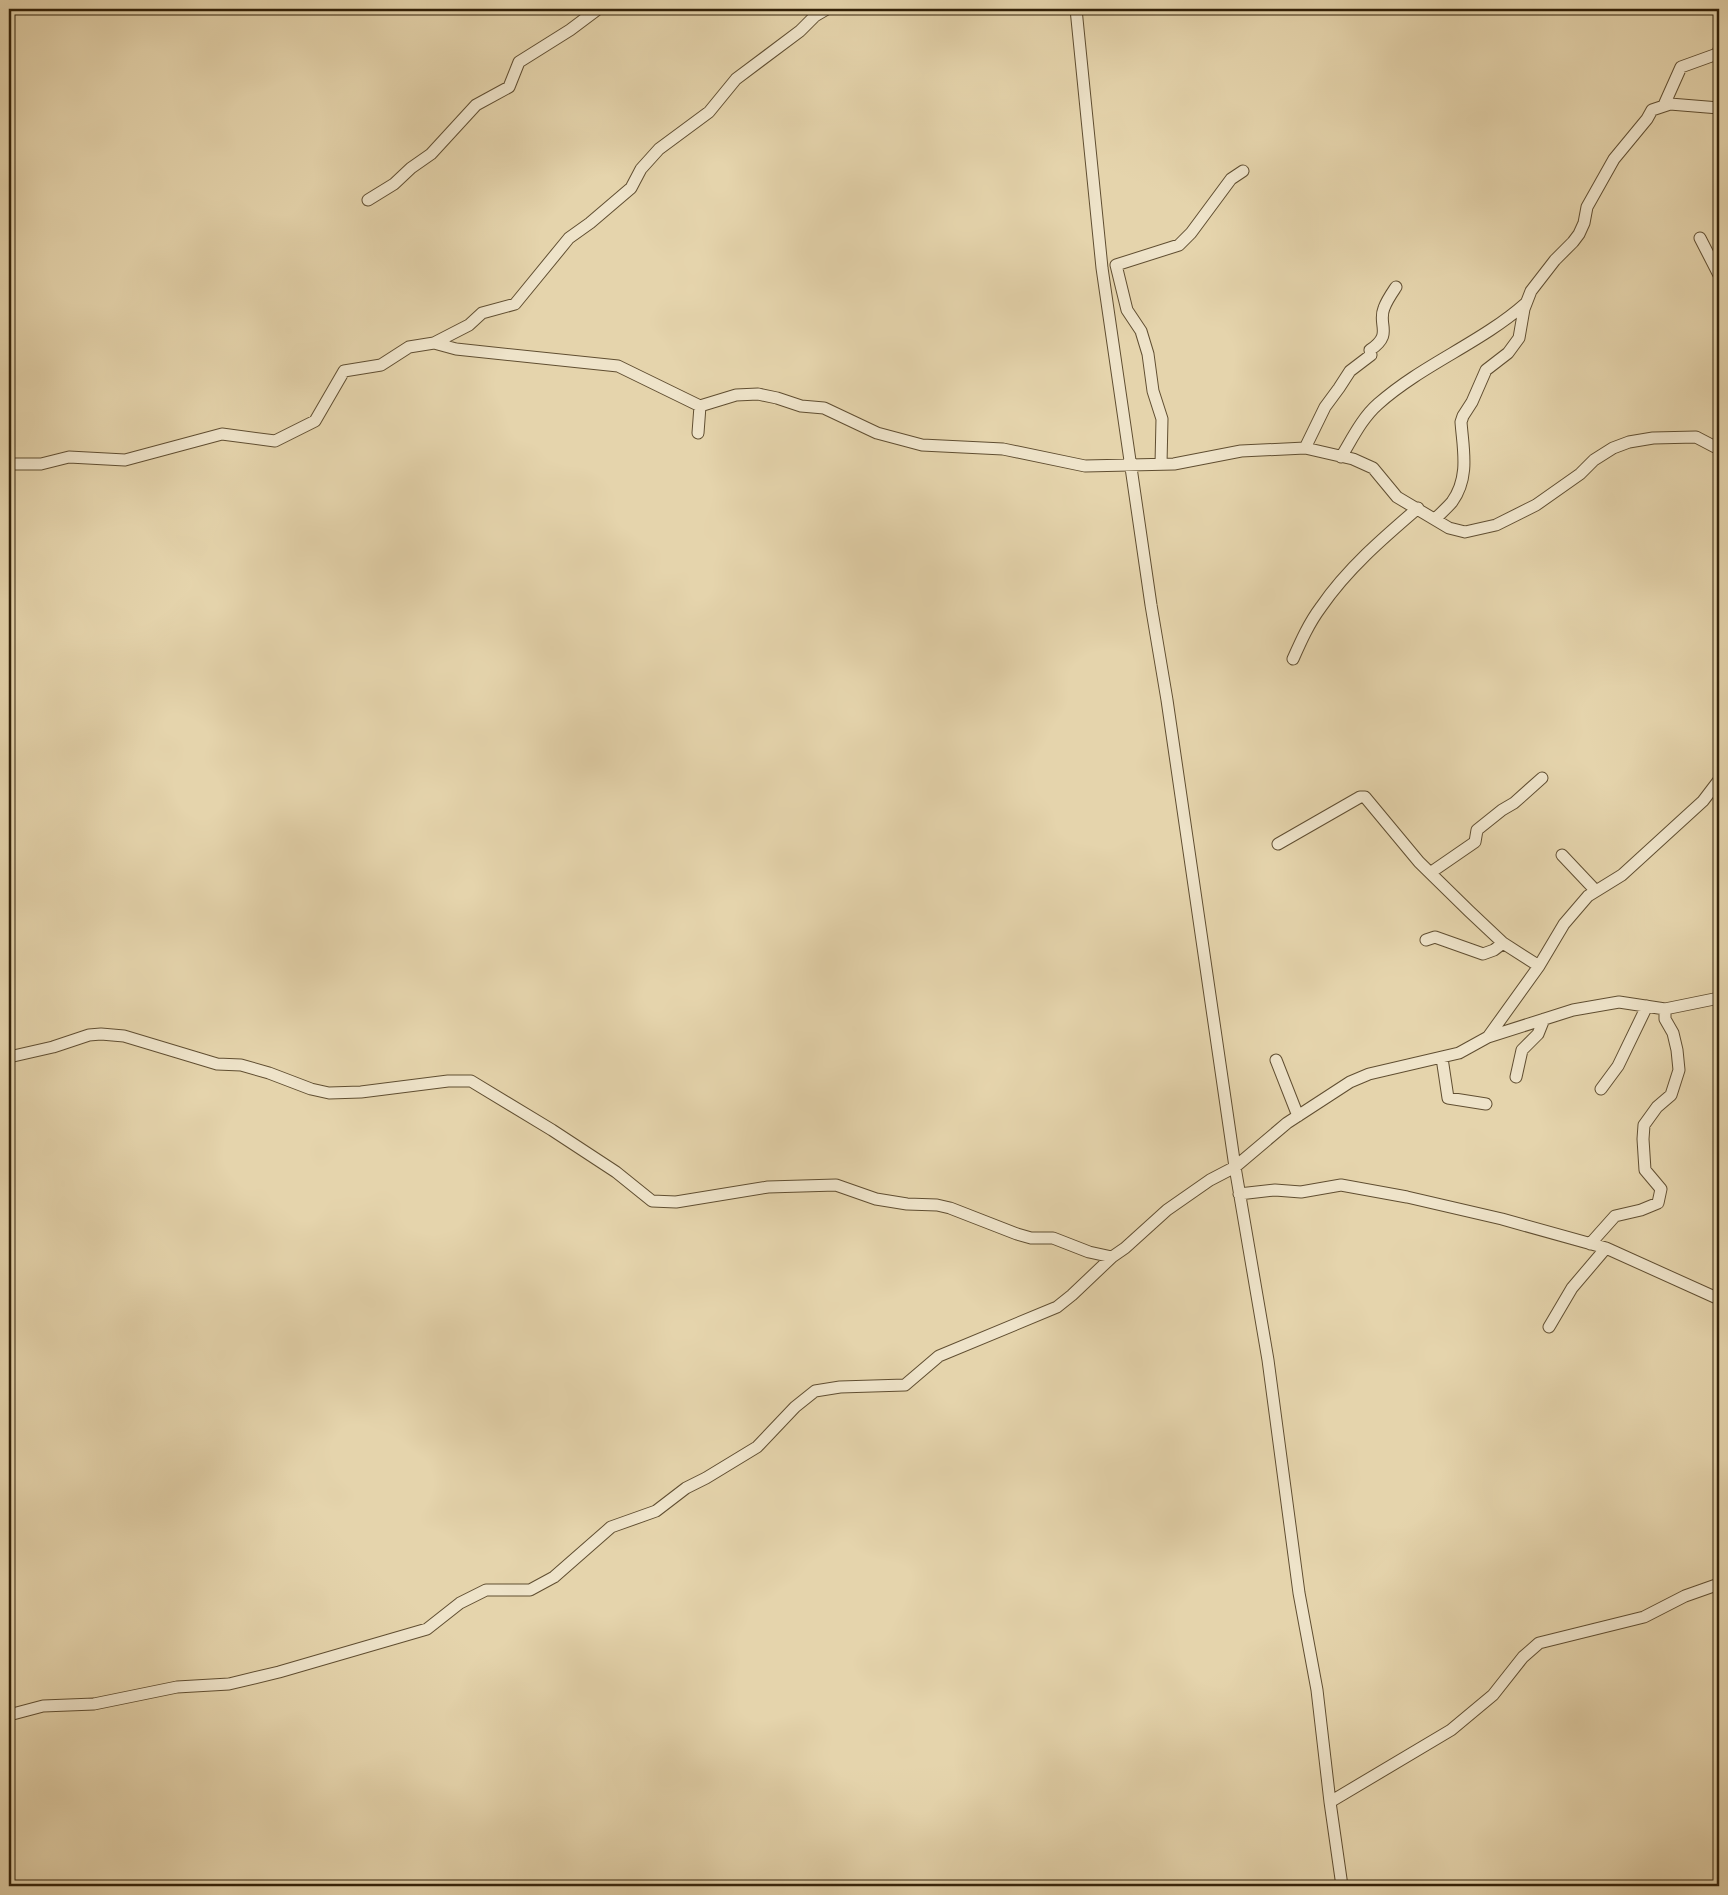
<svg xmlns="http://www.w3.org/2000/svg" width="1728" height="1895" viewBox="0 0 1728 1895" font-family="'Sorts Mill Goudy',serif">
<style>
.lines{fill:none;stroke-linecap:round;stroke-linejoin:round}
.minor-casing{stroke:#604e31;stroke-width:13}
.minor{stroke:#eee3c9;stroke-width:11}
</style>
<rect width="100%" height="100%" fill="#e5d4ac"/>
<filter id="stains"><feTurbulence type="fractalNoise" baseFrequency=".004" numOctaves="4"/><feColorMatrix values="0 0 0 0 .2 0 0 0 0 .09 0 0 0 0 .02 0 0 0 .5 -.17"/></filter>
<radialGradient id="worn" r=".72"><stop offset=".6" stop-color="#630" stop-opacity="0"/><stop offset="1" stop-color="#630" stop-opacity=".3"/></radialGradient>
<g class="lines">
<!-- minor casing -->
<g class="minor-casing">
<path id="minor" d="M 1076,9 L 1102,268 L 1151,605 L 1167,700 L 1235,1167 L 1268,1360 L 1299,1593 L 1317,1690 L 1330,1802 L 1342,1886
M 1664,105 L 1681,67 L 1717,54 L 1719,50
M 368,200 L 394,184 L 411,168 L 431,154 L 476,105 L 509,87 L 519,62 L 570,30 L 598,9
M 1700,238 L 1719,275
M 434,343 L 469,325 L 482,313 L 515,304 L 569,238 L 590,223 L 631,188 L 641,169 L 659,149 L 709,112 L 736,79 L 800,31 L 815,16 L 827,9
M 698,433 L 700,406 L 736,395 L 758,394 L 777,398 L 801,406 L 824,408 L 877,433 L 922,445 L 1003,449 L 1085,466 L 1174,464 L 1241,451 L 1305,448 L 1353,459 L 1373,468 L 1397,497 L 1449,528 L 1465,532 L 1496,525 L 1536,505 L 1580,474 L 1594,460 L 1613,448 L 1629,442 L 1653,438 L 1696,437 L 1719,449
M 1305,448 L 1325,407 L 1339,388 L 1350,371 L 1371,355 L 1370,350 C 1394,334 1377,325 1384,308 C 1387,300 1392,293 1396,287
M 1341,457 C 1352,439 1362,418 1378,404 C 1423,364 1481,343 1526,303
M 9,464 L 41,464 L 69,457 L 125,460 L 222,434 L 275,441 L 315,421 L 344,371 L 381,365 L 409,347 L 434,343 L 456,349 L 618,366 L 700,406
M 1161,464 L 1162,419 L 1153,391 L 1148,354 L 1141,331 L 1127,310 L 1116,265 L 1179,245 L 1191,233 L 1231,179 L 1243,171
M 1435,519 C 1441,513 1447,508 1452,502 C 1470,477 1463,449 1461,422 L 1463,416 L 1472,402 L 1486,370 L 1508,353 L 1519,338 L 1524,309 L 1531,291 L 1555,260 L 1573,242 L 1579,234 L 1584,223 L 1587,207 L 1614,159 L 1647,119 L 1652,110 L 1670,104 L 1719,108
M 1293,659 C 1301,641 1309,623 1321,607 C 1347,569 1383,538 1418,508
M 1278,844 L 1360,797 L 1365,797 L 1419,862 L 1469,911 L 1503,943 L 1539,966
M 1562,855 L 1596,891
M 1430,873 L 1475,842 L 1477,830 L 1502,810 L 1514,803 L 1542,778
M 1426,940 L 1435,937 L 1483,954 L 1494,950 L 1503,943
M 1488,1037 L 1573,1010 L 1619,1002 L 1665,1009 L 1719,998
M 9,1057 L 53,1047 L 89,1035 L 101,1034 L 124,1036 L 217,1064 L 241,1065 L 269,1073 L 311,1089 L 329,1093 L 361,1092 L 448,1081 L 471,1081 L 552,1130 L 616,1172 L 652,1201 L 676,1202 L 768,1187 L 836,1185 L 876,1199 L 907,1204 L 937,1205 L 950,1208 L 1017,1234 L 1031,1238 L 1053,1238 L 1089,1252 L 1112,1257 L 1125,1248 L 1167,1210 L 1210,1180 L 1235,1167 L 1287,1123 L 1350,1082 L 1369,1074 L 1459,1053 L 1488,1037 L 1539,966 L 1564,924 L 1588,896 L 1622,875 L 1703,801 L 1719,780
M 1442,1058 L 1448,1098 L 1486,1104
M 1276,1060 L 1298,1116
M 1516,1077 L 1522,1050 L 1538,1034 L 1544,1019
M 1601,1089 L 1618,1066 L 1647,1006
M 1239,1194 L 1275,1190 L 1301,1192 L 1341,1185 L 1407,1197 L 1502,1219 L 1606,1248 L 1719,1299
M 1590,1244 L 1615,1216 L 1641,1210 L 1658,1203 L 1661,1189 L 1645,1170 L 1643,1139 L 1644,1125 L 1657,1107 L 1671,1095 L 1679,1070 L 1677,1050 L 1673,1033 L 1665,1019 L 1665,1009
M 1549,1327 L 1572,1288 L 1606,1248
M 9,1715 L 43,1706 L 94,1704 L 177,1687 L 229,1684 L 279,1672 L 427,1629 L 460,1603 L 486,1590 L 530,1590 L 554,1577 L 611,1527 L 656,1511 L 686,1488 L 706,1478 L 757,1447 L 795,1407 L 815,1391 L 840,1387 L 905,1385 L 939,1356 L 1057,1307 L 1072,1295 L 1112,1257
M 1330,1802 L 1451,1730 L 1493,1695 L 1523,1657 L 1539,1643 L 1644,1617 L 1685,1596 L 1719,1584"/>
</g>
<!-- minor -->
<use href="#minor" class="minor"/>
</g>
<!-- margin -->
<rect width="1728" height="1895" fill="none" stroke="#e5d4ac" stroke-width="30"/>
<rect x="10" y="10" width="1708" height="1875" fill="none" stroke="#332108" stroke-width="2.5"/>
<rect x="15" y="15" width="1698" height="1865" fill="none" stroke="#332108"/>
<rect width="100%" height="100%" filter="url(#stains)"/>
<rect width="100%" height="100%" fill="url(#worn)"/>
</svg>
